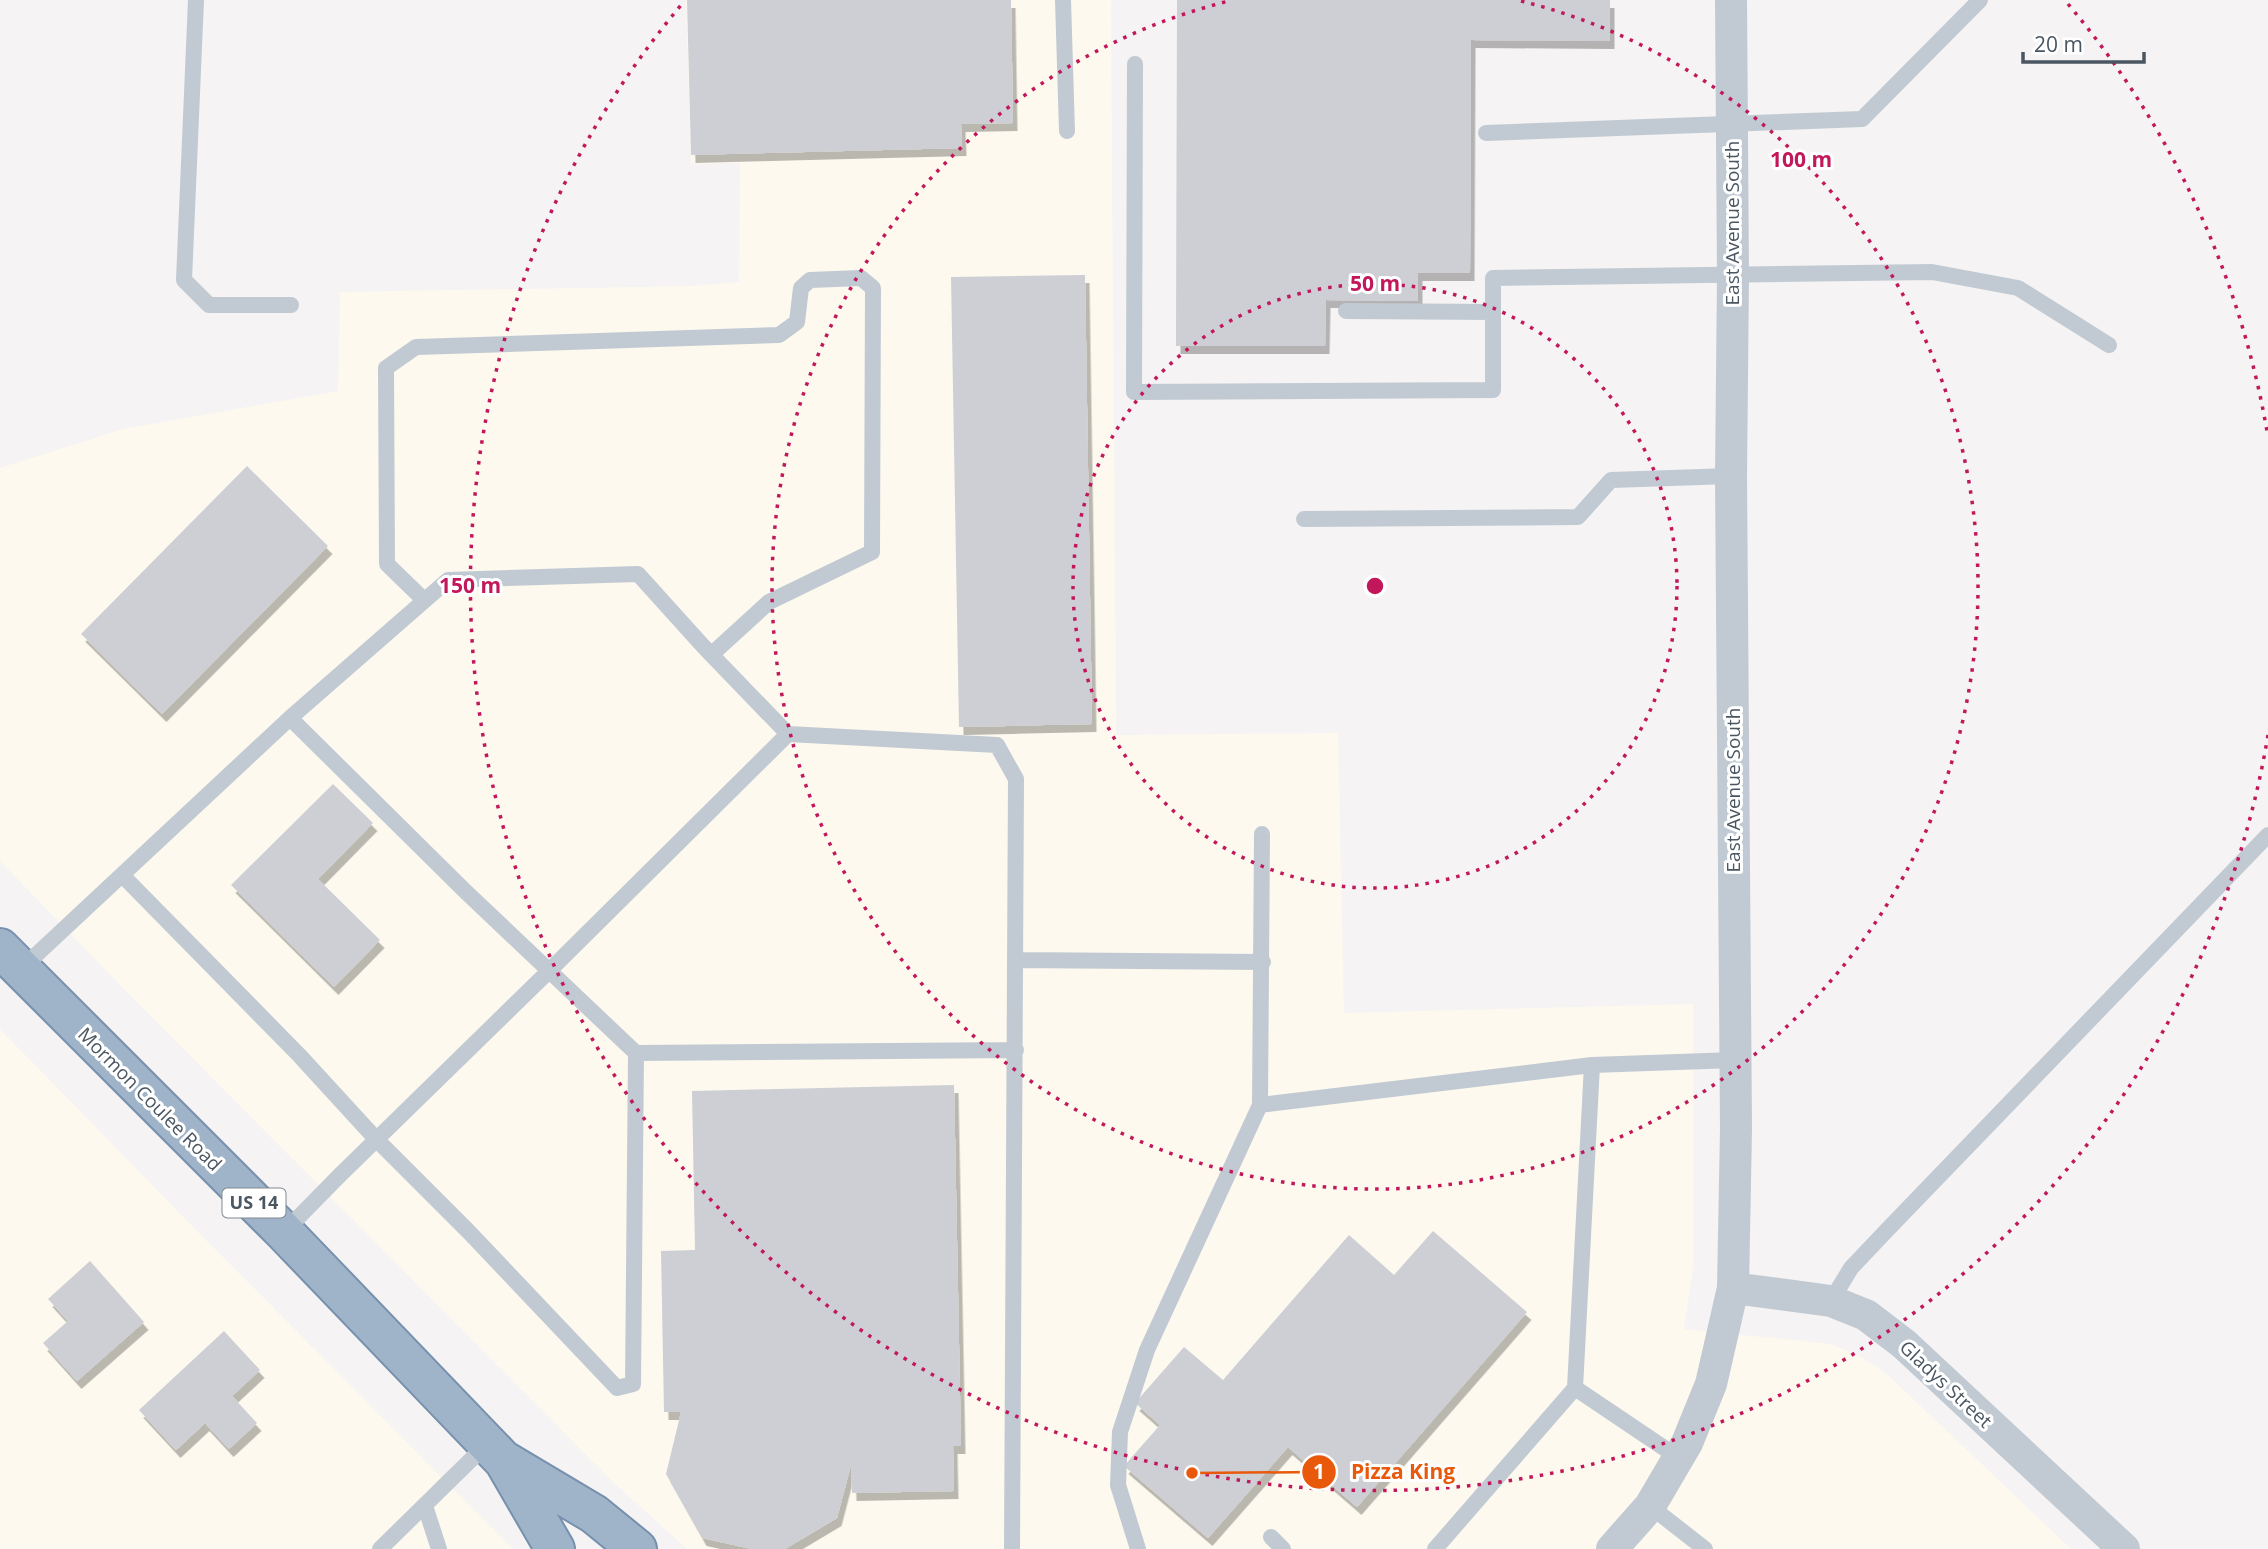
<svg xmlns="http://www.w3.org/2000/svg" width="2268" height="1549" viewBox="0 0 2268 1549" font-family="'Open Sans',sans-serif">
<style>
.commercial{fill:#fdf9ef}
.building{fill:#cdcfd5;filter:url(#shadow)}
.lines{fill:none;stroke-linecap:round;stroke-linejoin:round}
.trunk-casing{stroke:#7690ad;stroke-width:42}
.service{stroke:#c1cad2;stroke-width:16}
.minor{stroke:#c1cad2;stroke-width:32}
.trunk{stroke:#9fb4c9;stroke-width:38}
.ring{fill:none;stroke:#c2185b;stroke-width:3.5;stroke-dasharray:3.5 7}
.labels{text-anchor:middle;stroke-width:6;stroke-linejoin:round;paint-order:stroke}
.shield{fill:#fff;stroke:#808990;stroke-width:2}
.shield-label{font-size:18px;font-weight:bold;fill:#4a5661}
.street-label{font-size:19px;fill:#4a5661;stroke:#fff}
.centre{fill:#c2185b;stroke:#fff;stroke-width:3.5}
.ring-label{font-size:21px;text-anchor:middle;font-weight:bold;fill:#c2185b;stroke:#fff;stroke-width:6;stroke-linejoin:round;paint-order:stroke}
.leader{fill:none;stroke:#e8590c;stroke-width:2.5}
.callout-dot{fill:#e8590c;stroke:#fff;stroke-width:2.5}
.mark-label{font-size:21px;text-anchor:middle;font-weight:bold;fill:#fff}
.callout-label{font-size:21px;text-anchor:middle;font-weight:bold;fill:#e8590c;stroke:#fff;stroke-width:6;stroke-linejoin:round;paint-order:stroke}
</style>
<defs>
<filter id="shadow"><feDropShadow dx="4.5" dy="8" stdDeviation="0" flood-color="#0004"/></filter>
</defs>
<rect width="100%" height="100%" fill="#f5f3f3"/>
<!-- commercial -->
<path class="commercial" d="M 686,0 L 1111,0 L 1116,735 L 1338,733 L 1344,1013 L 1693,1004 L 1693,1269 L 1684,1329 L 1831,1344 L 1863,1358 L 1888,1375 L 2071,1549 L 687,1549 L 615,1484 L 118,983 L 0,861 L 0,468 L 123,429 L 338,391 L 340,292 L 691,286 L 739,282 L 740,163 L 691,164 Z
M 0,1029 L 197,1231 L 513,1549 L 0,1549 Z"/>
<!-- building -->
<path class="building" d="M 687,0 L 1011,0 L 1013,123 L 961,124 L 962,148 L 691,155 Z
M 1177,0 L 1610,0 L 1610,41 L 1471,40 L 1470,273 L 1418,273 L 1418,301 L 1326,300 L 1325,346 L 1176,346 Z
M 1085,275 L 1092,724 L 959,727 L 951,277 Z
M 247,466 L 328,546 L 162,714 L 81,634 Z
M 333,784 L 373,823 L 318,879 L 380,940 L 334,987 L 231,885 Z
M 954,1085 L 961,1446 L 953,1446 L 954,1491 L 852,1493 L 851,1465 L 837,1518 L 785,1549 L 752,1549 L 702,1538 L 666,1474 L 681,1412 L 664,1412 L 661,1251 L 695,1250 L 692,1091 Z
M 1433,1231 L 1527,1312 L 1357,1507 L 1288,1447 L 1208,1538 L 1124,1466 L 1160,1425 L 1135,1403 L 1184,1347 L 1223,1380 L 1349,1235 L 1394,1275 Z
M 90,1261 L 144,1322 L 77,1381 L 43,1343 L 68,1321 L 48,1299 Z
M 224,1331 L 260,1370 L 232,1396 L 257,1423 L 229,1449 L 205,1423 L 176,1450 L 139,1410 Z"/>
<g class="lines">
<!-- trunk casing -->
<g class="trunk-casing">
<path id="trunk" d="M 0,948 L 284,1232 L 504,1461 L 555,1549
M 505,1461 L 594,1514 L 637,1549"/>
</g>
<!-- service -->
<path class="service" d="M 196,0 L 184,280 L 209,305 L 291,305
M 1063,0 L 1067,131
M 1135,64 L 1134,392 L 1493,390 L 1493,278 L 1932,272 L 2018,288 L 2109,345
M 1486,133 L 1862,119 L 1980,0
M 1346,311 L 1493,312
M 1304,519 L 1578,517 L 1611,480 L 1731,476
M 423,599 L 387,564 L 386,368 L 416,347 L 779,335 L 797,322 L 801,288 L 810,280 L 861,278 L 873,288 L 872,552 L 769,602 L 712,654
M 1262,834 L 1260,1105 L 1592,1065
M 122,875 L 299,1055 L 376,1139 L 469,1232 L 617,1388 L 633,1384 L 636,1053 L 465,891 L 290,718
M 1016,960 L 1263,962
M 21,969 L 290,718 L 448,580 L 638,574 L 703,646 L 788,734
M 636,1053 L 1016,1050
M 284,1232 L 340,1175 L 550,970 L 788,734 L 997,745 L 1016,779 L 1012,1549
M 1831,1301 L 1851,1268 L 1888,1229 L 2268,835
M 1575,1388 L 1592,1065 L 1735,1060
M 425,1506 L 439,1549
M 1650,1506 L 1705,1549
M 1271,1537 L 1283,1549
M 380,1549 L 488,1443
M 1138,1549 L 1118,1485 L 1120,1432 L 1147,1350 L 1260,1105
M 1435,1549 L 1575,1388 L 1679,1458"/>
<!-- minor -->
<path class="minor" d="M 1733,1288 L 1831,1301 L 1866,1315 L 1904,1344 L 2124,1549
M 1612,1549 L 1650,1506 L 1687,1443 L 1711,1384 L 1733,1288 L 1736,1129 L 1731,476 L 1733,276 L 1731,0"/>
<!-- trunk -->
<use href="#trunk" class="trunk"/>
</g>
<!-- distance rings -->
<g class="ring">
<circle cx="1375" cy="586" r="302"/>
<path d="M1521 1A603 603 0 1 1 1229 1"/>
<path d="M2268 735A905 905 0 1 1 682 4M2068 4A905 905 0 0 1 2268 437"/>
</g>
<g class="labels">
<!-- shield labels -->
<rect class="shield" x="222.5" y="1188.5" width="63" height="29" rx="5"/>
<g class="shield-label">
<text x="254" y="1209">US 14</text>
</g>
<!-- street labels -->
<g class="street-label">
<text transform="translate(1732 223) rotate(-90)" y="7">East Avenue South</text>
<text transform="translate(1733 790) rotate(-90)" y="7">East Avenue South</text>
<text transform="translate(150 1099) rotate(45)" y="7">Mormon Coulee Road</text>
<text transform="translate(1946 1384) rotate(43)" y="7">Gladys Street</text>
</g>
</g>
<circle cx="1375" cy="586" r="10" class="centre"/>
<g class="ring-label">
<text x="1801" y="167">100 m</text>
<text x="1375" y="291">50 m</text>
<text x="470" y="593">150 m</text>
</g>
<!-- callouts -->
<path class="leader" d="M1192 1473L1319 1472"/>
<g class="callout-dot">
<circle cx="1192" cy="1473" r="7"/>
<circle cx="1319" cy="1472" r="18"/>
</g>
<g class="mark-label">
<text x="1319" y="1479">1</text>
</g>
<g class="callout-label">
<text x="1403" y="1479">Pizza King</text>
</g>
<!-- scale -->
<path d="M2023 52v10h121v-10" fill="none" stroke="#4a5661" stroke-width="3.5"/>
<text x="2034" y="52" font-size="21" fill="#4a5661" stroke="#ffffff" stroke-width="5" paint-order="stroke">20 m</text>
</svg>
